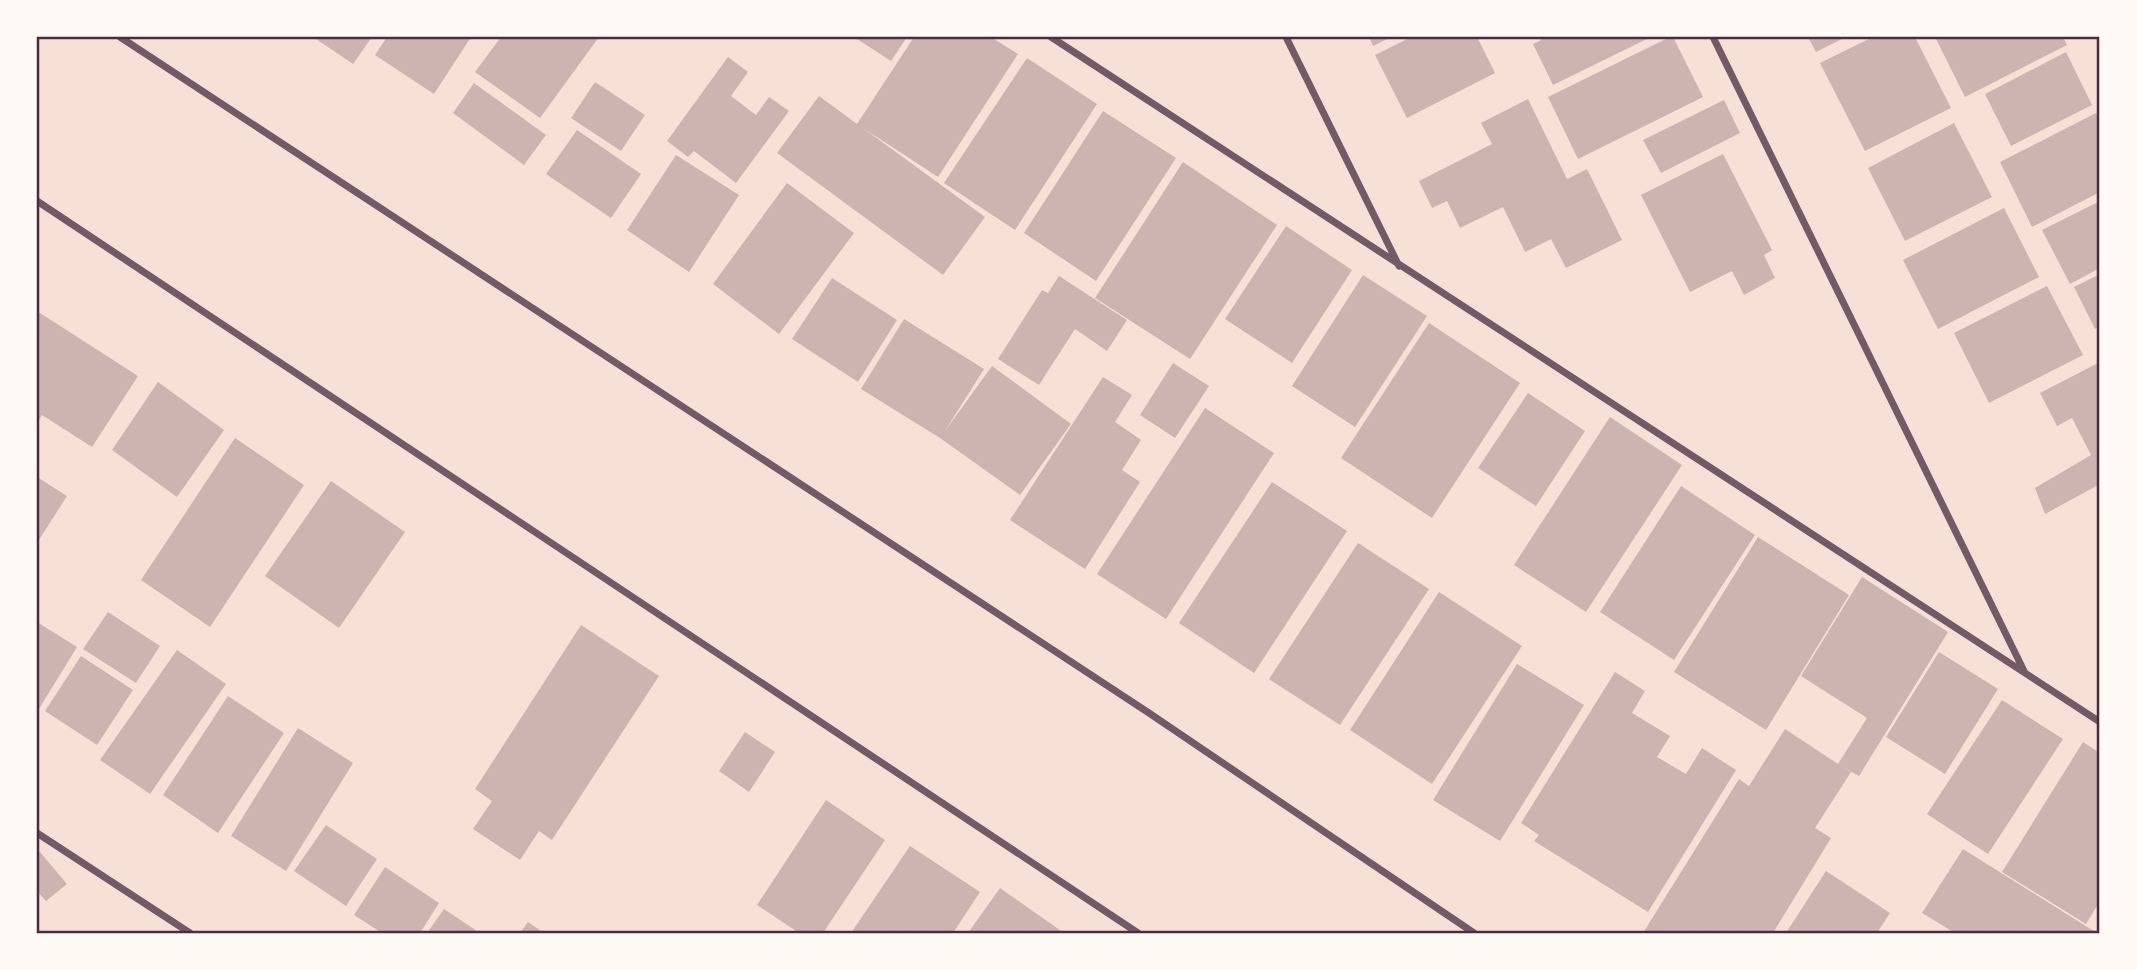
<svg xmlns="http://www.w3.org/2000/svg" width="2137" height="970" viewBox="0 0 2137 970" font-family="'Asap Condensed',sans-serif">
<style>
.building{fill:#ccb4b1}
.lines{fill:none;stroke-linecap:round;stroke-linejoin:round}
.minor{stroke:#755966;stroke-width:7}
.neatline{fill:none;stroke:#4a2c40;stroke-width:2.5}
</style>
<rect width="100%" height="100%" fill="#f7e1d7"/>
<!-- building -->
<path class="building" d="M 313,37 L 372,37 L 353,64 Z
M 387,37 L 471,37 L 434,94 L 375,55 Z
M 501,37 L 599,37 L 540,118 L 475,72 Z
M 854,37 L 907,37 L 891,61 Z
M 914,37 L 991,37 L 1018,54 L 938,177 L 863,128 L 985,217 L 943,275 L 777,153 L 819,96 L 857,124 Z
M 1369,37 L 1391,37 L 1373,46 Z
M 1411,37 L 1477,37 L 1495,73 L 1407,118 L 1375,55 Z
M 1539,37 L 1651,37 L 1553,85 L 1533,44 L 1541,40 Z
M 1670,37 L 1673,37 L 1703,97 L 1578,159 L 1548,97 Z
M 1808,37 L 1846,37 L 1816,52 Z
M 1873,37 L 1915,37 L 1951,108 L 1865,151 L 1820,63 Z
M 1935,37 L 2063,37 L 2067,45 L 1965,97 Z
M 2066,52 L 2092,105 L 2011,146 L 1985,94 Z
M 728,57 L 748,72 L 731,96 L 756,115 L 769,97 L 789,111 L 736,183 L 694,151 L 688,157 L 667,141 Z
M 1027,58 L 1097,104 L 1015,230 L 944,183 Z
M 595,82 L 645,115 L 621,151 L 571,118 Z
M 474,83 L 546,135 L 524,165 L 453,113 Z
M 1528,99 L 1567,179 L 1587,169 L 1622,240 L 1566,268 L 1551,239 L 1525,252 L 1503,207 L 1460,228 L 1447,201 L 1432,208 L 1419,181 L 1492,144 L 1481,123 Z
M 1724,100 L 1740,133 L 1661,173 L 1643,140 Z
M 1103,111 L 1176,158 L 1096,281 L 1024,233 Z
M 2096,113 L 2100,122 L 2100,192 L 2032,227 L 2000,162 Z
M 1954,123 L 1992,197 L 1905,241 L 1868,168 Z
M 577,130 L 641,174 L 611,218 L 546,174 Z
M 1723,154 L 1772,250 L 1764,255 L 1775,278 L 1744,295 L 1732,271 L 1690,292 L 1641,195 Z
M 676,155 L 739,195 L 689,272 L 627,230 Z
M 1183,162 L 1277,225 L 1190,359 L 1095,298 Z
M 787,183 L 854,233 L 779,334 L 713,284 Z
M 2100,201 L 2100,268 L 2070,284 L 2042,230 Z
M 2004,208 L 2039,277 L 1938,329 L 1903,260 Z
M 1286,226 L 1352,270 L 1292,363 L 1225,319 Z
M 2100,274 L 2100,326 L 2095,329 L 2074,287 Z
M 1363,275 L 1427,316 L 1355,427 L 1292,386 Z
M 1059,276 L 1127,320 L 1107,351 L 1075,329 L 1039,385 L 998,359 L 1042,290 L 1048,293 Z
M 832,278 L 897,320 L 858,382 L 792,339 Z
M 2047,286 L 2083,355 L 1989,403 L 1954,333 Z
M 37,311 L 138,376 L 92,447 L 42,415 L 37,423 Z
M 904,319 L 984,369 L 945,431 L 992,366 L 1071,424 L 1020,495 L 940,438 L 861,389 Z
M 1429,323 L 1520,383 L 1432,518 L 1341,458 Z
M 1173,363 L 1209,386 L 1175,438 L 1140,415 Z
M 2098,363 L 2100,484 L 2045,514 L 2035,488 L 2091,455 L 2072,418 L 2057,426 L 2040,393 Z
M 1103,377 L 1132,395 L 1115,422 L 1141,440 L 1122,470 L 1140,482 L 1085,569 L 1010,520 Z
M 158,382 L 224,430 L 177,497 L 112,450 Z
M 1528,393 L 1585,431 L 1536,506 L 1478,468 Z
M 1205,408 L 1274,453 L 1166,619 L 1097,574 Z
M 1610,417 L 1682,465 L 1586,612 L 1514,565 Z
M 235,438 L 304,485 L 210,627 L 141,580 Z
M 37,477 L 67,496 L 37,543 Z
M 331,481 L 405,532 L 339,628 L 265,576 Z
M 1272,482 L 1347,531 L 1254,673 L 1179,623 Z
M 1681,486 L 1755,535 L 1674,660 L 1600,612 Z
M 1758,537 L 1849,595 L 1766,730 L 1674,672 Z
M 1358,543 L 1429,589 L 1340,725 L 1269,679 Z
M 1862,577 L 1948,632 L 1859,776 L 1843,767 L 1851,772 L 1815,828 L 1831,838 L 1773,933 L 1643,933 L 1739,779 L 1749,786 L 1785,729 L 1838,764 L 1867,718 L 1801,676 Z
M 1439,592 L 1522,646 L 1432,784 L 1350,730 Z
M 108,612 L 160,646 L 136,683 L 83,649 Z
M 37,622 L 77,647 L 37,712 Z
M 581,625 L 659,676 L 552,840 L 539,831 L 520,860 L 473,829 L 492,801 L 475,789 Z
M 177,650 L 226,684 L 150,794 L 100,760 Z
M 1939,652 L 1998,689 L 1945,774 L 1886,737 Z
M 81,656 L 133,690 L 97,745 L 45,711 Z
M 1517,664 L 1584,705 L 1500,841 L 1433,800 Z
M 1615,672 L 1645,691 L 1632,713 L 1670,736 L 1657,757 L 1686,774 L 1702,748 L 1736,770 L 1648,912 L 1534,841 L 1539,835 L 1521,823 Z
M 228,696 L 284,733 L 218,833 L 163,795 Z
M 2002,700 L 2063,739 L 1988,854 L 1927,814 Z
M 298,728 L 353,763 L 286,871 L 231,836 Z
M 745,732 L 775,752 L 749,792 L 719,771 Z
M 2083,742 L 2100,753 L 2100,901 L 2086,924 L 2002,872 Z
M 826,800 L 885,840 L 823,933 L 799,933 L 757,905 Z
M 326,825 L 377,859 L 346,906 L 294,871 Z
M 910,846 L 980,892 L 953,933 L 851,933 Z
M 1963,849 L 2097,933 L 1955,933 L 1922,913 Z
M 40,852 L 67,884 L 46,901 L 37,891 L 37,854 Z
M 385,867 L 439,903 L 420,933 L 382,933 L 354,915 Z
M 1826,871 L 1890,913 L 1877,933 L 1786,933 Z
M 1000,888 L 1064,933 L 968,933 Z
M 444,909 L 480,933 L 427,933 Z
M 528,922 L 544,933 L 520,933 Z"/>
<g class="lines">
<!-- minor -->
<path class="minor" d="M 120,37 L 1149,713 L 1474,933
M 1051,37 L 2100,722
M 1286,37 L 1399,266
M 1713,37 L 2025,673
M 37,201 L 1138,933
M 37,833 L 190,933"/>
</g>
<!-- border -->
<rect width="2137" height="970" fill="none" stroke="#fffaf5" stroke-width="77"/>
<rect x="38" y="38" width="2060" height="894" class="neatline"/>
</svg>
